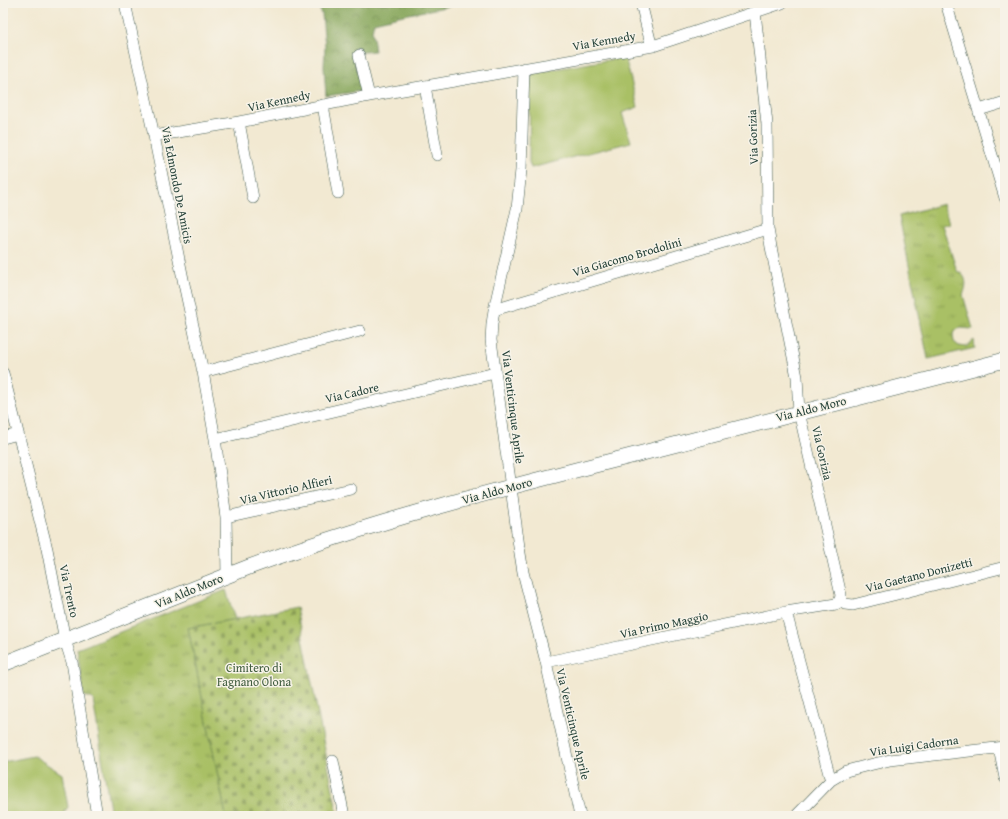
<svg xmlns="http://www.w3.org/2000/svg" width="1008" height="819" viewBox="0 0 1008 819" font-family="'Gentium Book Plus',serif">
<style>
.grass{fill:#a9c065;stroke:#647e4c}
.forest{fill:url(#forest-crowns);stroke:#527247}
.cemetery{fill:url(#cemetery-stones);stroke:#647e4c}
.park{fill:url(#park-tufts);stroke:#647e4c}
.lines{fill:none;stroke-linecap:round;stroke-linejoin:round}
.street-casing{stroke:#3f574c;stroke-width:12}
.secondary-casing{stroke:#3f574c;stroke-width:16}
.street{stroke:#fff;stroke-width:11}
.secondary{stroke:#fff;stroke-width:15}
.labels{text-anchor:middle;stroke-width:3;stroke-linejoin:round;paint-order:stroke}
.street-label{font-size:12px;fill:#1f3d34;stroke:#f7f3e8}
.park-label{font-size:12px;fill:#425e40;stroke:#f7f3e8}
</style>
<defs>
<pattern id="forest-crowns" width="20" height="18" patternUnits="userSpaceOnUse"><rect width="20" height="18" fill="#86a65a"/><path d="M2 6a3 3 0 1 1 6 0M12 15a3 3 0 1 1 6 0" fill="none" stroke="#6d884b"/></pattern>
<pattern id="cemetery-stones" width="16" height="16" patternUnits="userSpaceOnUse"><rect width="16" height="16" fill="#a9c065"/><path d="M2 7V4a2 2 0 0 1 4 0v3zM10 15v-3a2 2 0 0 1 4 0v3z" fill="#899d54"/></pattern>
<pattern id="park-tufts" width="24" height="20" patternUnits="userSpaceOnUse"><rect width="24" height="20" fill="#a9c065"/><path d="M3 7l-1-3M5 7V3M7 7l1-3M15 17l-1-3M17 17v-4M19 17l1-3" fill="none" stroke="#899d54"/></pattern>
</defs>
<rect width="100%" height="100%" fill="#f7f3e8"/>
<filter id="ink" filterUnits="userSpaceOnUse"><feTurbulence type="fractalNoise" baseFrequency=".025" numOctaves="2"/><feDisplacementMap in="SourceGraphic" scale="8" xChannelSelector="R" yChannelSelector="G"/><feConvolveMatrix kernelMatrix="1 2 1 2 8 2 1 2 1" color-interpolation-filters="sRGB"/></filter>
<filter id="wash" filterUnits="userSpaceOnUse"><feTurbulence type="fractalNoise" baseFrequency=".012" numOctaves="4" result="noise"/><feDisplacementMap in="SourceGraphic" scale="16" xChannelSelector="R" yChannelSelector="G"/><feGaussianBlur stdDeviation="0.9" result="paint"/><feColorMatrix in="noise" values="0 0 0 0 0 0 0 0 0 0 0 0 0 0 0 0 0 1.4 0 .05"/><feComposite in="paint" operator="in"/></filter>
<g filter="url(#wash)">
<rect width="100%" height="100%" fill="#f2e9d2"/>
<!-- grass -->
<path class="grass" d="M 625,57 L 638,107 L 622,113 L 631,142 L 531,168 L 529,162 L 530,78 L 533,73 Z
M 34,756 L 62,774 L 68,807 L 62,816 L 3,816 L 3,762 Z"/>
<!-- forest -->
<path class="forest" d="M 316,3 L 465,3 L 399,16 L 374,22 L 372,31 L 375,51 L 353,53 L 362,91 L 326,96 L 324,67 L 325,46 L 322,14 Z"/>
<!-- cemetery -->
<path class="cemetery" d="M 297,607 L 338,816 L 226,816 L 188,628 Z"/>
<!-- park -->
<path class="park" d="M 943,204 L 949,223 L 942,225 L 957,271 C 968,276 967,286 963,295 L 973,329 L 960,328 L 954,331 L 953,335 L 954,342 L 959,346 L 966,347 L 974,340 L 975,348 L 928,359 L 899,216 Z
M 226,590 L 235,619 L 188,628 L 226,816 L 111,816 L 93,699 L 84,696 L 77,649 Z"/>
</g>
<g filter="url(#ink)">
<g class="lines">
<!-- street casing -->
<g class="street-casing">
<path id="street" d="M 125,3 L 154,136 L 184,284 L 203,372 L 215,439 L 226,517 L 227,576
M 641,3 L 650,40 L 653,46
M 946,3 L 1005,198
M 755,12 L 767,124 L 768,229 L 771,247 L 797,377 L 799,412 L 841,595 L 840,601 L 836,604 L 786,612 L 829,774 L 831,780
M 359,55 L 369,96
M 524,68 L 521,170 L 517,209 L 494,310 L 492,324 L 491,340 L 519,547 L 523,572 L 546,662 L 580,816
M 425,86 L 437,155
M 323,105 L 338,193
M 979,110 L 1005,102
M 239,122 L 253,198
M 154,136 L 239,122 L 369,96 L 653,46 L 782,3
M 494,310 L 768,229
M 203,372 L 360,331
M 3,373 L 47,549 L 65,640 L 72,662 L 97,816
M 3,438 L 18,434
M 215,439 L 495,373
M 226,517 L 351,489
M 840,601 L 845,604 L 853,605 L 1005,567
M 546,662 L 786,612
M 999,748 L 1005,778
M 333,761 L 344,816
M 796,816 L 831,780 L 846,771 L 865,766 L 890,760 L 1005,747"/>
</g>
<!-- secondary casing -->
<g class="secondary-casing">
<path id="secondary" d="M 3,664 L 249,567 C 372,522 500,489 627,457 C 753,424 879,392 1005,360"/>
</g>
<!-- street -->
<use href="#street" class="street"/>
<!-- secondary -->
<use href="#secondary" class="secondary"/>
</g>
</g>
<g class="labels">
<!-- street labels -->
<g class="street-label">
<text transform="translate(604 41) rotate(-10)" y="4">Via Kennedy</text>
<text transform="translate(279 101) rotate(-12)" y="4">Via Kennedy</text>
<text transform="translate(753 137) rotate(-92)" y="4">Via Gorizia</text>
<text transform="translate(177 185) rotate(79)" y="4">Via Edmondo De Amicis</text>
<text transform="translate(627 257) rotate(-16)" y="4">Via Giacomo Brodolini</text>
<text transform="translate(352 393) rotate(-13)" y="4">Via Cadore</text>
<text transform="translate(513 407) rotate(83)" y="4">Via Venticinque Aprile</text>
<text transform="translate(811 409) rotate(-14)" y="4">Via Aldo Moro</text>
<text transform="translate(822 453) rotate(77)" y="4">Via Gorizia</text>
<text transform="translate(286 490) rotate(-13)" y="4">Via Vittorio Alfieri</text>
<text transform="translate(497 491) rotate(-15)" y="4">Via Aldo Moro</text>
<text transform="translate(919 575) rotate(-14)" y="4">Via Gaetano Donizetti</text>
<text transform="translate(69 591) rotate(78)" y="4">Via Trento</text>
<text transform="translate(189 591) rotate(-22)" y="4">Via Aldo Moro</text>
<text transform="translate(664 625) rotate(-12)" y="4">Via Primo Maggio</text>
<text transform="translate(573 724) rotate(77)" y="4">Via Venticinque Aprile</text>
<text transform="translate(914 746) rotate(-8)" y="4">Via Luigi Cadorna</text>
</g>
<!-- park labels -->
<g class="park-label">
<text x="254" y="672">Cimitero di<tspan x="254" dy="14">Fagnano Olona</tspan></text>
</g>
</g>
<!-- margin -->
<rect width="1008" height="819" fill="none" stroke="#f7f3e8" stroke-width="16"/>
</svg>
